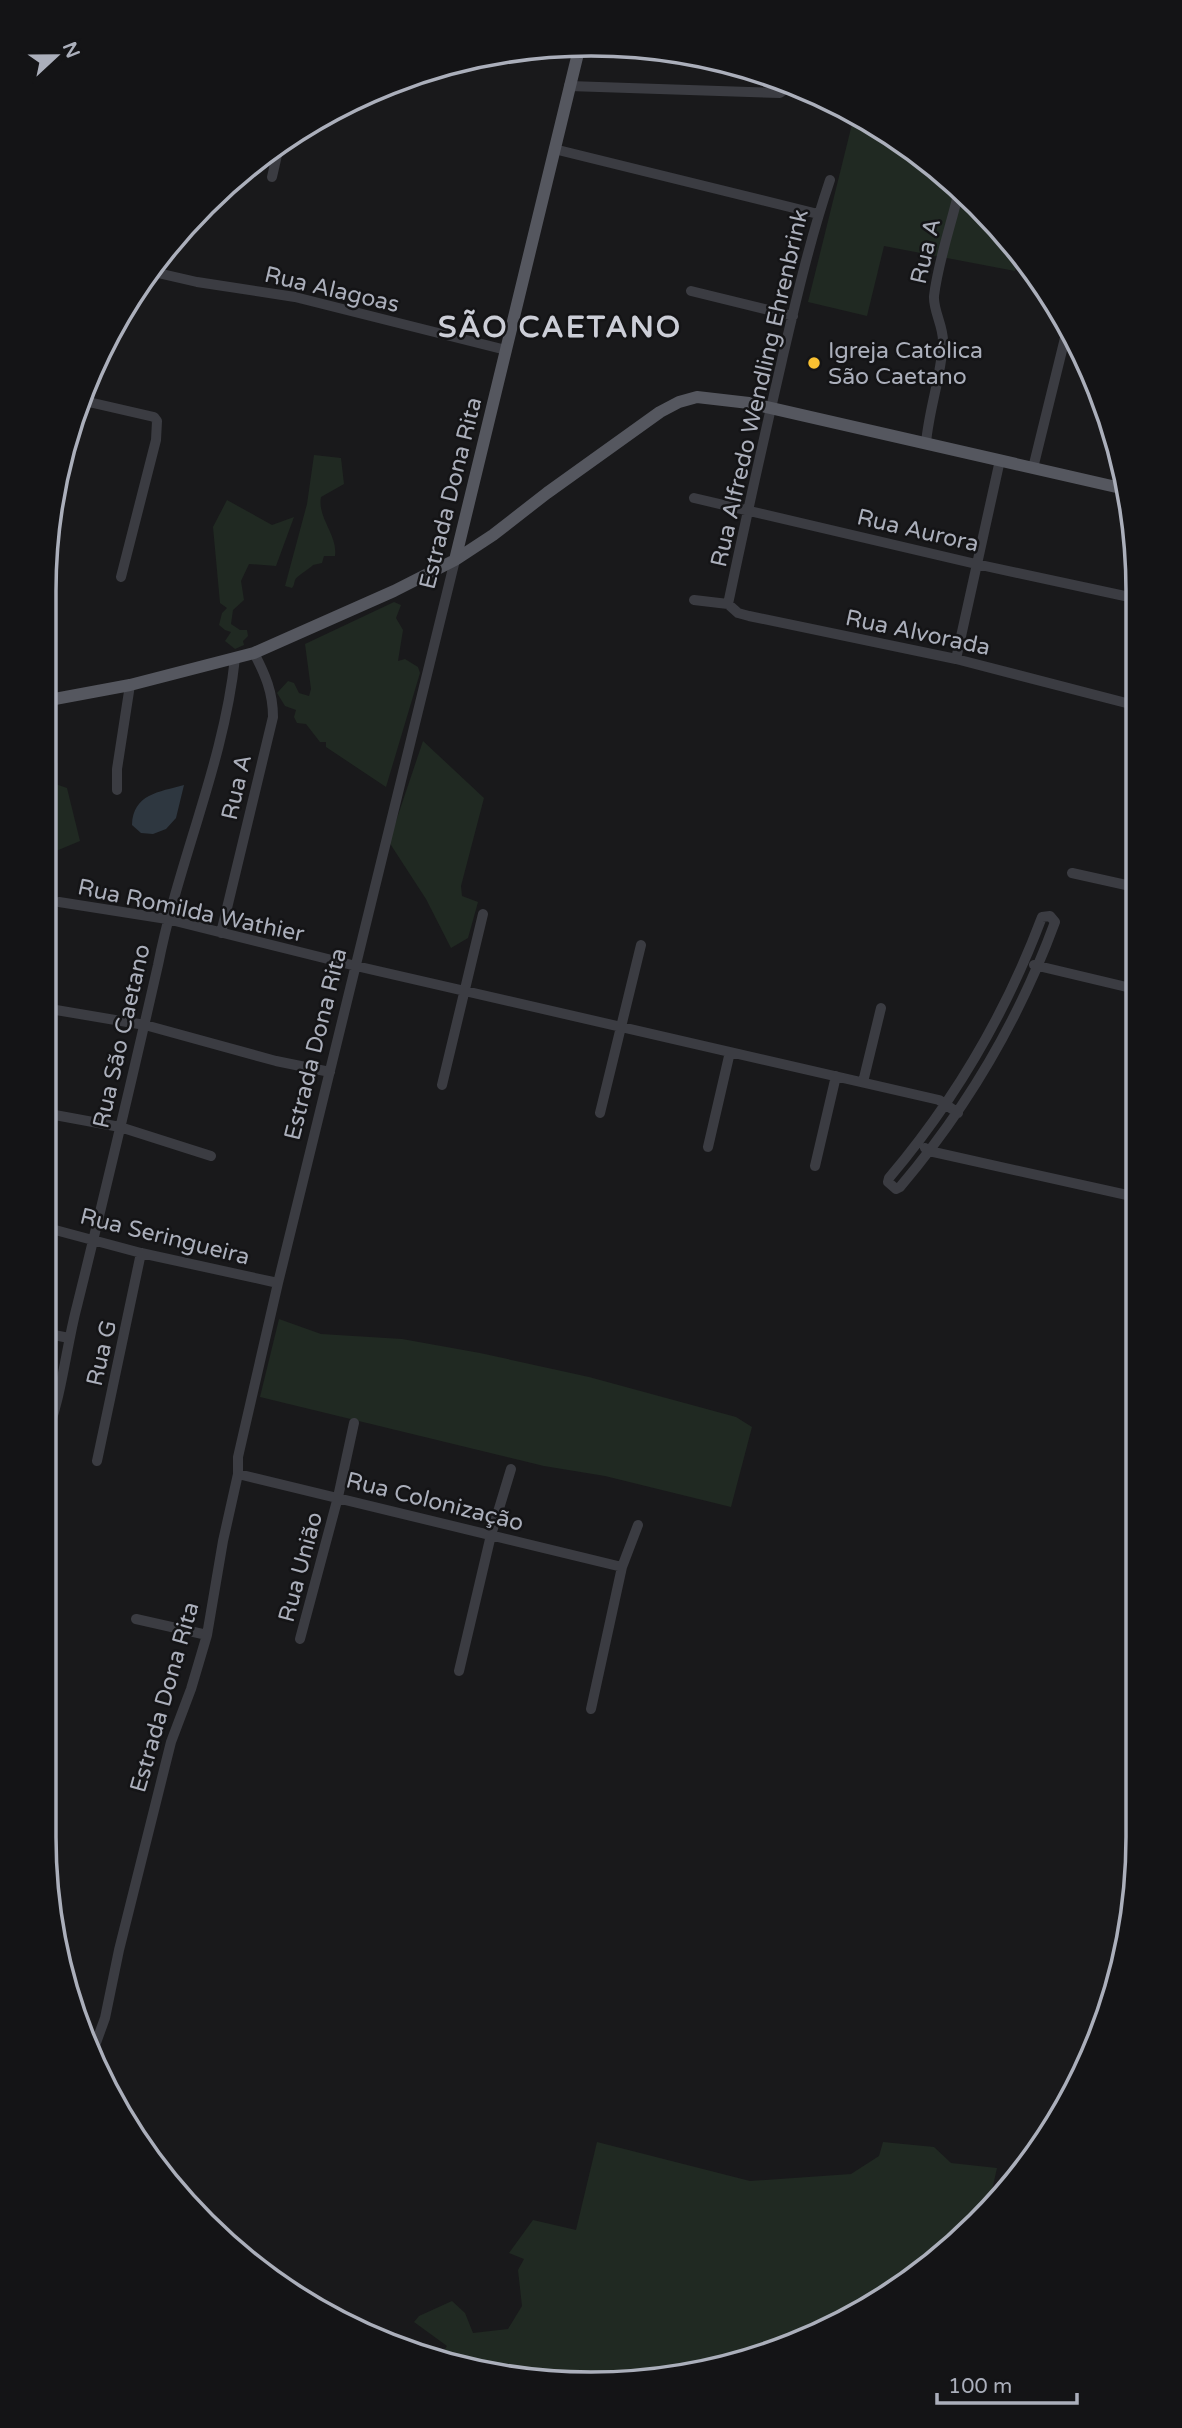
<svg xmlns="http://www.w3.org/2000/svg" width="1182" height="2428" viewBox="0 0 1182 2428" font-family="'Varela Round',sans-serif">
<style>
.green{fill:#202922}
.water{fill:#2e3740}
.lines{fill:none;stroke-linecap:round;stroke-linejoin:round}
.minor{stroke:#3b3c42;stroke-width:10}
.major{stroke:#55575f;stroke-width:12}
.poi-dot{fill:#f9c132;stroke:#141416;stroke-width:2.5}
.labels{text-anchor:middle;stroke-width:5;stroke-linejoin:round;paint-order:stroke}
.street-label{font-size:23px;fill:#abafbb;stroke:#141416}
.poi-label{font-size:23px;fill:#abafbb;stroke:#141416;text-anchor:start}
.district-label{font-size:30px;font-weight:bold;letter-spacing:2px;fill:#ccced7;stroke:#141416}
.rim{fill:none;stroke:#abafbb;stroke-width:3.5}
</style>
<rect width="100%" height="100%" fill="#19191b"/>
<!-- green -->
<path class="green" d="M 854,116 L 924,157 L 1020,253 L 1015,271 L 884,246 L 867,316 L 808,302 Z
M 314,455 L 341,458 L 344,484 L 321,497 C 317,518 338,535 335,556 L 324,556 L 322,563 L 313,565 C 309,569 297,576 295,580 C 294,583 294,586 292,588 L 285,586 L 307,504 Z
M 227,500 L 272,525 L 294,517 L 276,566 L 249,564 L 241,581 L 244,600 L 233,610 L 231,624 L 240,630 L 247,630 L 248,636 L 243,641 L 244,645 L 235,649 L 225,641 L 231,632 L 225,630 L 219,625 L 222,613 L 227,608 L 220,603 L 213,527 Z
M 394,602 L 401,605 L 396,618 L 403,630 L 398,661 L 405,659 L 418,667 L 420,673 L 386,787 L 326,747 L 326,742 L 320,742 L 306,724 L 297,723 L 294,717 L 296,710 L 285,706 L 277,693 L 288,681 L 294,683 L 299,693 L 309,696 L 311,689 L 305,644 Z
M 423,741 L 484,798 L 461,886 L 462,896 L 478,902 L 468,938 L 451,948 L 426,899 L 389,842 Z
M 44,780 L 67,788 L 80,841 L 44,856 Z
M 279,1319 L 321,1334 L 402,1339 L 480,1353 L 589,1377 L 736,1417 L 752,1427 L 731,1507 L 605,1476 L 544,1466 L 260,1397 Z
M 597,2142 L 750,2181 L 851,2174 L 879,2156 L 883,2142 L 934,2147 L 951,2163 L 997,2168 L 987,2212 L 924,2271 L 833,2328 L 663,2380 L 484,2374 L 440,2357 L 447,2346 L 414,2322 L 419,2316 L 452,2301 L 465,2313 L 473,2333 L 508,2329 L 522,2306 L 518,2270 L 524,2259 L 509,2253 L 533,2220 L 576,2230 Z"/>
<!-- water -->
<path class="water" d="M 184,785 L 176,818 L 166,829 L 153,834 L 141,833 L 132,825 C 133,794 159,792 184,785 Z"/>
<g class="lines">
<!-- minor -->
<path class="minor" d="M 569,86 L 780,93 L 792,83
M 554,149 L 818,214
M 272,177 L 280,142
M 1014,247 L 1013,252 L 1025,258
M 149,271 L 197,282 L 295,297 L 506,350
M 691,291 L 793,316
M 80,400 L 154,417 L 157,421 L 156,440 L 121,577
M 926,443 C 929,409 941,377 943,343 C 944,327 933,311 934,296 C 938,262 951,225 959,191
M 1033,468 L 1067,330
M 694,498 L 976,564 L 1134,598
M 694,600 L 728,604 L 738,613 L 749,616 L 956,659 L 1134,705
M 728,604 C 745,523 763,442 782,360 C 796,300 810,239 830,180
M 956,659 L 1000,460
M 117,790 L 117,769 L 130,685
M 1072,873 L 1135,887
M 59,902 L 167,919 L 356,966 L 939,1100 L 958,1113
M 1050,916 L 1055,922 C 1019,1020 968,1107 900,1187 L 896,1189 L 888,1182 L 889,1178 C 956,1099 1006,1013 1042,917 Z
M 221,933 L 273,717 C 273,692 265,674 254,653
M 1034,965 L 1135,989
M 44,1008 L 145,1025 L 276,1061 L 330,1072
M 863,1082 L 881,1008
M 442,1085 L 483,914
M 44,1113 L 120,1127 L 211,1156
M 600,1113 L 641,945
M 708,1147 L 730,1052
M 925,1148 L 929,1151 L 1136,1197
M 815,1166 L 836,1076
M 44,1227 L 141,1253 L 278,1283
M 44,1333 L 69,1338
M 44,1440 C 61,1403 66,1347 77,1306 C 105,1193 132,1079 158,965 C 178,862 224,763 235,658
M 97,1461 L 141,1253
M 238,1474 L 622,1567
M 136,1619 L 207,1635
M 300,1639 L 338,1497 L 354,1423
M 459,1671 L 491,1535 L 511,1469
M 591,1709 L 622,1567 L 638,1525
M 93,2051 L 105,2018 L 119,1950 L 171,1742 L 191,1689 L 207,1635 L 223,1541 L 238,1474 L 238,1457 L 278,1283 L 455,560"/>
<!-- major -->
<path class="major" d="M 455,560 L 580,45
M 44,701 L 130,685 L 254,653 L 394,591 L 455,560 L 493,535 L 547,493 L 660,412 L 679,402 L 697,397 L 749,403 L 1125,489"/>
</g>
<!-- markers -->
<circle class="poi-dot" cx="814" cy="363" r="7"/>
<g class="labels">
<!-- street labels -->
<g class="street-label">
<text transform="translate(925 251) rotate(-77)" y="8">Rua A</text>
<text transform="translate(332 289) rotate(13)" y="8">Rua Alagoas</text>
<text transform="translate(759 388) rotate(-77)" y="8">Rua Alfredo Wendling Ehrenbrink</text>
<text transform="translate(450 493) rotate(-76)" y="8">Estrada Dona Rita</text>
<text transform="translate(918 530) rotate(13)" y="8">Rua Aurora</text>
<text transform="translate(918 632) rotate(12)" y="8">Rua Alvorada</text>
<text transform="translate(236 787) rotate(-77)" y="8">Rua A</text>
<text transform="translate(191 910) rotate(12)" y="8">Rua Romilda Wathier</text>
<text transform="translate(121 1036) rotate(-77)" y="8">Rua São Caetano</text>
<text transform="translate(315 1044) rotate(-76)" y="8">Estrada Dona Rita</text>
<text transform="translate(165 1236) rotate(14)" y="8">Rua Seringueira</text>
<text transform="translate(101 1353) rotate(-77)" y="8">Rua G</text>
<text transform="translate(435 1501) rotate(14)" y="8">Rua Colonização</text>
<text transform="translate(300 1567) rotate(-75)" y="8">Rua União</text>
<text transform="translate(164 1697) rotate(-74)" y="8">Estrada Dona Rita</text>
</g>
<!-- poi labels -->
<g class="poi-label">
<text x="828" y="358">Igreja Católica<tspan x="828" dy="26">São Caetano</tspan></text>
</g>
<!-- district labels -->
<g class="district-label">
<text x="560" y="337">SÃO CAETANO</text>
</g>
</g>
<!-- crop -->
<path d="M0 0H1182V2428H0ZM591 56H591A535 535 0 0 1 1126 591V1837A535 535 0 0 1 591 2372H591A535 535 0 0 1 56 1837V591A535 535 0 0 1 591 56Z" fill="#141416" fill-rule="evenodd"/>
<path class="rim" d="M591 56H591A535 535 0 0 1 1126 591V1837A535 535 0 0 1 591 2372H591A535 535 0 0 1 56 1837V591A535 535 0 0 1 591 56Z"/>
<!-- north arrow -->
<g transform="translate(56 56) rotate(68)" stroke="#141416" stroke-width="5" paint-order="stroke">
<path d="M0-5L12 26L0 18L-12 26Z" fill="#abafbb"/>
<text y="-10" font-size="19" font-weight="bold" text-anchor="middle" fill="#abafbb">N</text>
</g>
<!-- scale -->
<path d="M937 2393v10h140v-10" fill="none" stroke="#abafbb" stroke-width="3.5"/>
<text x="948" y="2393" font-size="21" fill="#abafbb" stroke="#141416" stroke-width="5" paint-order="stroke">100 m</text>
</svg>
